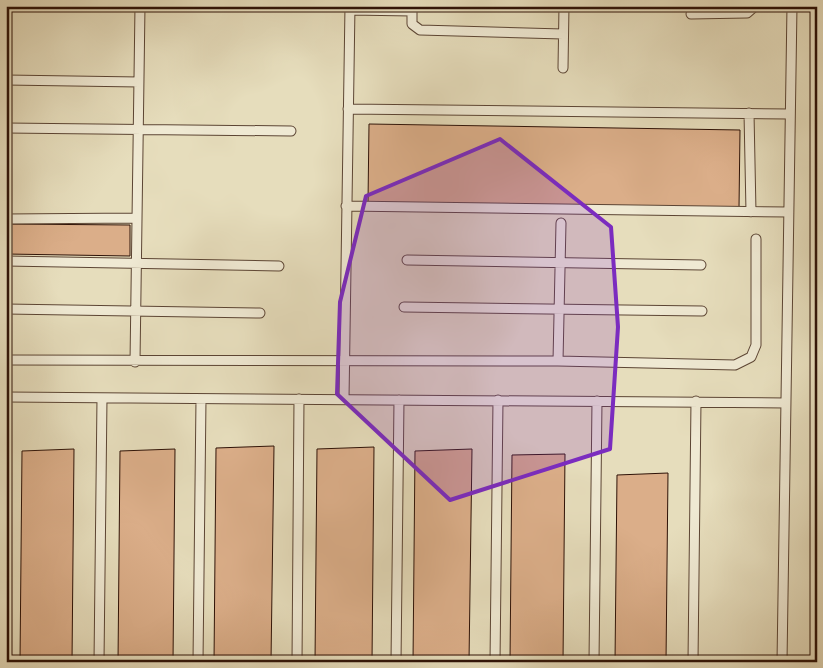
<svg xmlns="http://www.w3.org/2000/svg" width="823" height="668" viewBox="0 0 823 668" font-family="'IM FELL French Canon',serif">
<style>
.building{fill:#dbae89;stroke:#2e1207}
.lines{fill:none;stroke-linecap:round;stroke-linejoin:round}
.service-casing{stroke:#5c4534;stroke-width:11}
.service{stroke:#efe9d3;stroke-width:9}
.marked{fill:#7b2cbf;fill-opacity:0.2;stroke:#7b2cbf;stroke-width:4;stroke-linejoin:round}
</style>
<rect width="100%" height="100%" fill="#e6ddbc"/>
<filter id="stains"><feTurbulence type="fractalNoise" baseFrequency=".004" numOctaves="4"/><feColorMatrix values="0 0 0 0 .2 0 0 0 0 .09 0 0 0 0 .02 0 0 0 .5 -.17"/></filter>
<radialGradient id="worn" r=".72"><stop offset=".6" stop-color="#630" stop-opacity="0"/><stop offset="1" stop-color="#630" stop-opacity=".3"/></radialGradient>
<!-- building -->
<path class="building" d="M 369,124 L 740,130 L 739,208 L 368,202 Z
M 6,224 L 130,225 L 130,256 L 6,254 Z
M 274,446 L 271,662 L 214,662 L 216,448 Z
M 374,447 L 372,662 L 315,662 L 317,449 Z
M 74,449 L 72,662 L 20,662 L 22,451 Z
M 175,449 L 173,662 L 118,662 L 120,451 Z
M 472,449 L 469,662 L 413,662 L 415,451 Z
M 565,454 L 563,662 L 510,662 L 512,455 Z
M 668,473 L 666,662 L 615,662 L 617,475 Z"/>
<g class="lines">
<!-- service casing -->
<g class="service-casing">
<path id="service" d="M 412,6 L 412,24 L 420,30 L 563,34
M 350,10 L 412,11
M 691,14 L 747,13 L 755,6
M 563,68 L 564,6
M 6,80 L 139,82
M 348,109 L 789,114
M 749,113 L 751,212
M 6,128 L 291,131
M 346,206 L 788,212
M 6,219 L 137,218
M 407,260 L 701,265
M 6,261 L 279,266
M 404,307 L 702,311
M 6,309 L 260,313
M 6,360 L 558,361 L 735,365 L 751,357 L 756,345 L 756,239
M 558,361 L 561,223
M 135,362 L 140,6
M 6,397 L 785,403
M 344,399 L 350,6
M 99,662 L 102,398
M 198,662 L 201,399
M 297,662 L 299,399
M 396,662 L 399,400
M 495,662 L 498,400
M 594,662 L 597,401
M 693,662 L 696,401
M 782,662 L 792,6"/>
</g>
<!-- service -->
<use href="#service" class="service"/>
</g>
<!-- marked area -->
<path class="marked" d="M 500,139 L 611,227 L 618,327 L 610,449 L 450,500 L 337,394 L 340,302 L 366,196 Z"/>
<!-- margin -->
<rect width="823" height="668" fill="none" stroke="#e6ddbc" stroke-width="25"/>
<rect x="8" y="8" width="808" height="653" fill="none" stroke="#2e1207" stroke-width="2.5"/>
<rect x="12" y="12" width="798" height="643" fill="none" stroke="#2e1207"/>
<rect width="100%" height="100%" filter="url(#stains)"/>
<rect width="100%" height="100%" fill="url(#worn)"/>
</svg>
